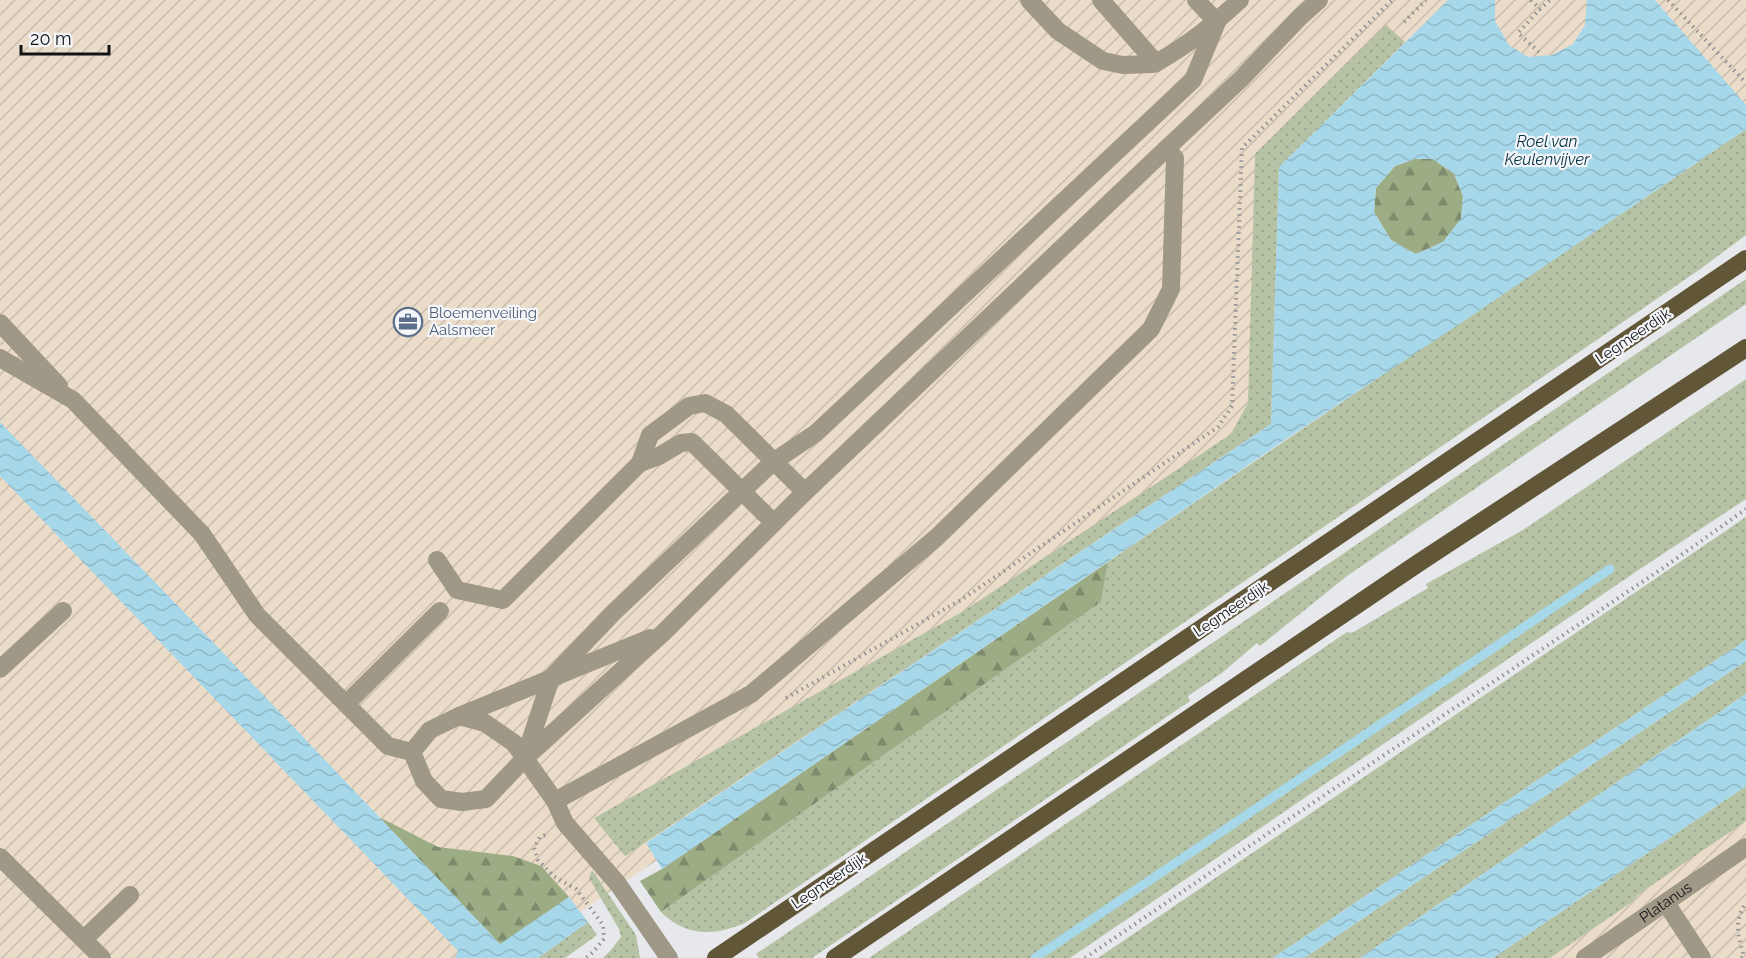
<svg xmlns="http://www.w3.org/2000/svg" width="1746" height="958" viewBox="0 0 1746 958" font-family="Raleway,sans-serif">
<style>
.industrial{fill:url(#industrial-furrows)}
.grass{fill:url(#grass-dots)}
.forest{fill:url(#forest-firs)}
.water{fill:url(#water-waves);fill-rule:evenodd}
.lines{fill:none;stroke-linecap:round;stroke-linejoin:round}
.stream{stroke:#a7d8ea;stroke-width:9}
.path{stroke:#909194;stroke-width:4;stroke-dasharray:1.5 4.5;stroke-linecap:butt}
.minor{stroke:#9f9887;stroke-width:18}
.major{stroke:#625638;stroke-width:18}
.labels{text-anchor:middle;stroke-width:4.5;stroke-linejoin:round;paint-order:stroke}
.service-label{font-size:15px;fill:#4e5e75;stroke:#f4f6fa;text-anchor:start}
.street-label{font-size:15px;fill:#121314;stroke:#f4f6fa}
.water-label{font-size:16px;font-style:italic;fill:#043240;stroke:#f4f6fa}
</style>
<defs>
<pattern id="industrial-furrows" width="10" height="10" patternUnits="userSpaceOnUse" patternTransform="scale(1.5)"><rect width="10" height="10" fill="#ebdcc9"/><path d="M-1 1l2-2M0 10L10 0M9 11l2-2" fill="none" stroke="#c8bcac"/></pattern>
<pattern id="grass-dots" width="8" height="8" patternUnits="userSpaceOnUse" patternTransform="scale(1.5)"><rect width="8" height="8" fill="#b6c2a4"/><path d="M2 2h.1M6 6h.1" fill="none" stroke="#9ba68c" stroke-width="1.8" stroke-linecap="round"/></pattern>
<pattern id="forest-firs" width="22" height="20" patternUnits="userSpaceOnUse" patternTransform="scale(1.5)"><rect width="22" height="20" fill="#9cac85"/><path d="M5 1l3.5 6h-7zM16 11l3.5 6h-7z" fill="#7e8b6c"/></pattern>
<pattern id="water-waves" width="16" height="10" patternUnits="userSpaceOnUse" patternTransform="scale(1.5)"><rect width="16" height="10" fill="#a7d8ea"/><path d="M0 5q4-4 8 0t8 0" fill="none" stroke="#8fb8c8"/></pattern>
</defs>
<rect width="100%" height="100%" fill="#e7e8ec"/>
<!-- industrial -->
<path class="industrial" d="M 0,0 L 1746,0 L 1746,113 L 702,830 L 512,958 L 0,958 Z
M 1746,811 L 1746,958 L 1527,958 Z"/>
<!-- grass -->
<path class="grass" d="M 1386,25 L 1405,42 L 1279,167 L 1271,424 L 625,856 L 594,818 L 962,612 L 1231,434 L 1248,403 L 1255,154 Z
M 1746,129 L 1746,235 L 1699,270 L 745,923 C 714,936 686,937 661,912 L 1101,602 L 1108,562 C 1320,415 1534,274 1746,129 Z
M 1746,279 L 1746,304 L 1347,576 L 1260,646 L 1257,643 L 1222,673 L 1188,696 L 1190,701 L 812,958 L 759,958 L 756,954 Z
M 1746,379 L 1746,499 L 1637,571 L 1070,958 L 869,958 L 1347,632 L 1352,633 L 1428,588 L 1426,584 L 1523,530 Z
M 1746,517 L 1746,640 L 1273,958 L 1098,958 Z
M 1746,661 L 1746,694 L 1360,958 L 1304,958 Z
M 1746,786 L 1746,821 L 1639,894 L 1632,902 L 1550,958 L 1493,958 Z
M 592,870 L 636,935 L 640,958 L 603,958 L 611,950 L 621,937 L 619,929 L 589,878 Z
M 588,922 L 597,935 L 565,958 L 538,958 Z"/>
<!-- forest -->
<path class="forest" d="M 1415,159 L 1433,159 L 1454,174 L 1463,196 L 1461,219 L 1443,242 L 1416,254 L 1391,240 L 1374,212 L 1376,188 L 1395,166 Z
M 1108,562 L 1101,602 L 661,912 L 640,881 L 662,869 Z
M 379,817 L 438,847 L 513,856 L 541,866 L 569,897 L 501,945 Z"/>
<!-- water -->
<path class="water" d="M 1448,0 L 1495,0 L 1495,21 L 1509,45 L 1528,57 L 1552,55 L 1573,44 L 1585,25 L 1587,0 L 1655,0 L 1746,105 L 1746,129 L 1461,323 L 1283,441 L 662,869 L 646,843 L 1271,424 L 1279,167 ZM 1415,159 L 1433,159 L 1454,174 L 1463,196 L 1461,219 L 1443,242 L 1416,254 L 1391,240 L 1374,212 L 1376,188 L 1395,166 Z
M 0,422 L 209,638 L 500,944 L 569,897 L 588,922 L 538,958 L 455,958 L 458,951 L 0,476 Z
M 1746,640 L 1746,661 L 1304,958 L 1273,958 Z
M 1746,694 L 1746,786 L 1493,958 L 1360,958 Z"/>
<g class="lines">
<!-- stream -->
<path class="stream" d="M 1035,958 L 1610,569"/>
<!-- path -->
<path class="path" d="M 1531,0 L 1540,9 L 1550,0
M 1668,0 L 1746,83
M 1404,22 L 1426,0
M 1539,52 L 1518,33 L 1540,9
M 786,698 L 961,600 L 1218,427 L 1232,406 L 1242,148 L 1392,0
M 545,835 L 540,837 L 534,848 L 538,860 L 553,876 L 576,889 L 586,902 L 603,925 L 604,939 L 593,952 L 586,958
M 1085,958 L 1323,796 L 1663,568 L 1746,509
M 1741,958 L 1744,956 C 1738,935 1733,922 1746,903"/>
<!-- minor -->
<g class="minor">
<path d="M 1029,0 L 1058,31 L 1103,61 L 1123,65 L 1153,64 L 1156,63 C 1189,44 1212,26 1240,0"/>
<path d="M 1101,0 L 1156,63"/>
<path d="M 1196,0 L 1217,22"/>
<path d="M 0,323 L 59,386"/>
<path d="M 0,358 L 73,400 L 202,534 L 257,615 L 388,746 L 412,752"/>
<path d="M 640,463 L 659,456 L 681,443 L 692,442 L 774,523"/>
<path d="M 437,560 L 457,590 L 503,600 L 640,463 L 650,435 L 689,406 L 705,403 L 726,414 L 805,492"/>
<path d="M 0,669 L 63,611"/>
<path d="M 346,704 L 440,611"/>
<path d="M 459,716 L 650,638"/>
<path d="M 412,752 L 424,781 L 441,799 L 462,802 L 486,799 L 524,759 L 663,633 L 805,492 L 1167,148 L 1241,79 L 1300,17 L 1319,0"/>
<path d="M 412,752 L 430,730 L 459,716 L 485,723 L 514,743 L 555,801 L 565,823 L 618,884 L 669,958"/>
<path d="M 525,757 L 551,678 L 613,613 L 773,462 L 816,433 L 1193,80 L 1217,22"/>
<path d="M 555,801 L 751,694 L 937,537 L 1151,329 L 1171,289 L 1175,158 L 1167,148"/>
<path d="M 0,857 L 102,958"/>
<path d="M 1666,903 L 1702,958"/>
<path d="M 84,939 L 130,895"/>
<path id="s1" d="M 1585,958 L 1746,847"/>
</g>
<!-- major -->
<path class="major" d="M 716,958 L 1746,259
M 835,958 L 1420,562 L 1746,348"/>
</g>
<!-- icons -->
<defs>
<g id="office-ring" transform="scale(1.5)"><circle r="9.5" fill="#f4f6fa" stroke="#5c6f8a" stroke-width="1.5"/><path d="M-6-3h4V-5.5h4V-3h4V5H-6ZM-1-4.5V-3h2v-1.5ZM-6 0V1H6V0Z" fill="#5c6f8a"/></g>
</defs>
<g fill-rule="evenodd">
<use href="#office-ring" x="408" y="322"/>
</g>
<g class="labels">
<!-- service labels -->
<g class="service-label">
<text x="429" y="318">Bloemenveiling<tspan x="429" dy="17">Aalsmeer</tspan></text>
</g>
<!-- street labels -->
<g class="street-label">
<text transform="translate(1633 336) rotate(-34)" y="5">Legmeerdijk</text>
<text transform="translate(1231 609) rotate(-34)" y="5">Legmeerdijk</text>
<text transform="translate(829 881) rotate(-34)" y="5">Legmeerdijk</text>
<text dy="5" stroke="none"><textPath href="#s1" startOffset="98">Platanus</textPath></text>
</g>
<!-- water labels -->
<g class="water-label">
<text x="1547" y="147">Roel van<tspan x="1547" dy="18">Keulenvijver</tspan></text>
</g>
</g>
<!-- scale -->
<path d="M21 45v9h88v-9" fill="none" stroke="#121314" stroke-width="3"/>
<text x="30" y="45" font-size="18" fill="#121314" stroke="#f4f6fa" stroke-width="4.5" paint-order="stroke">20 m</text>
</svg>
